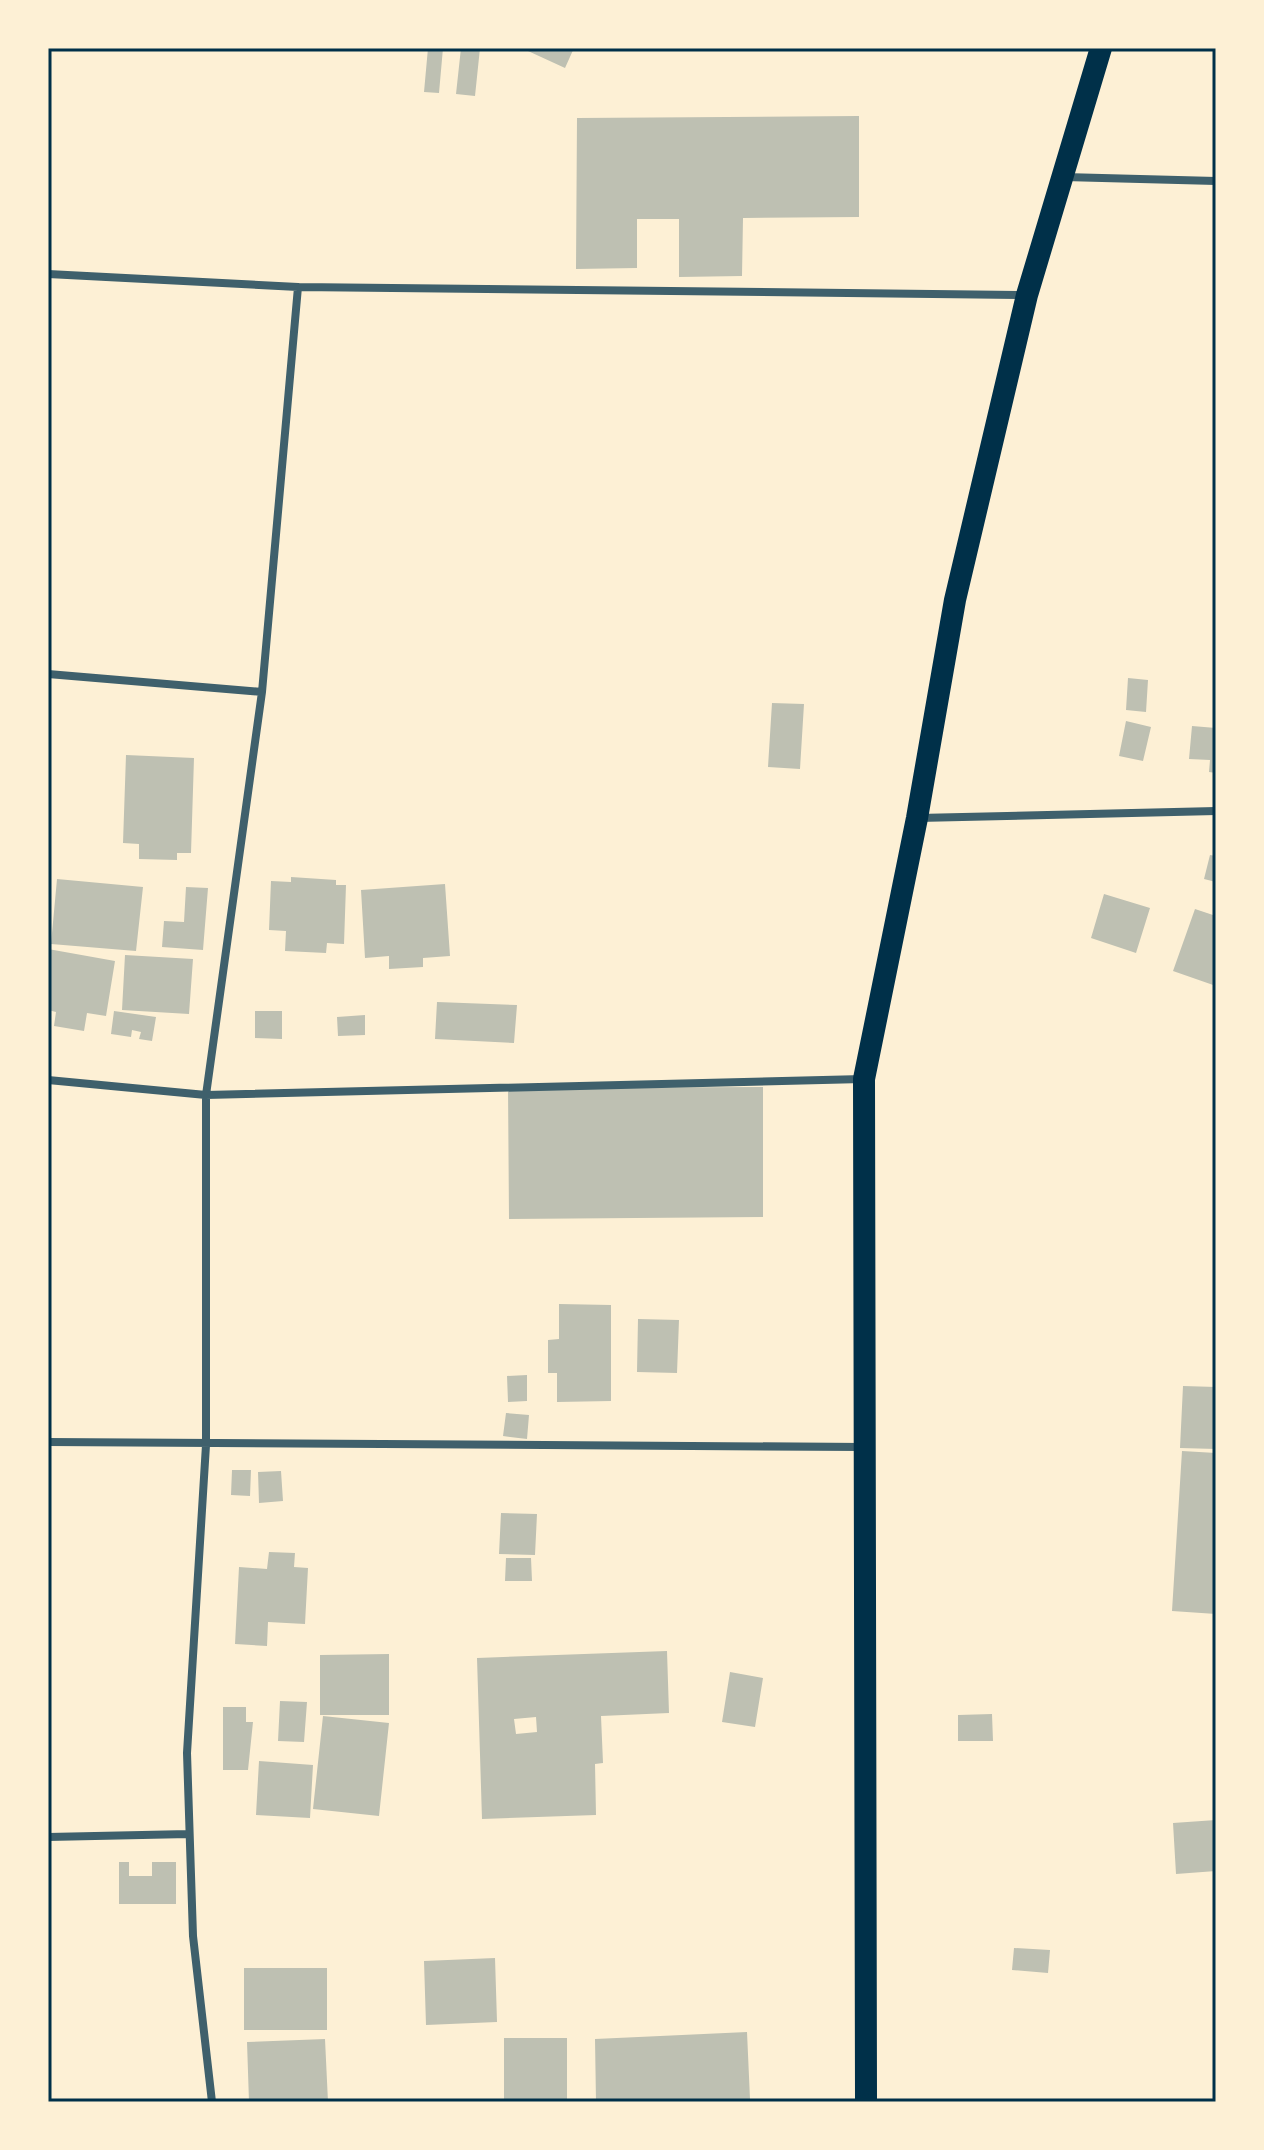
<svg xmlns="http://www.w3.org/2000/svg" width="1264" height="2150" viewBox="0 0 1264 2150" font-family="'Public Sans',sans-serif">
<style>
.building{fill:#bec0b2;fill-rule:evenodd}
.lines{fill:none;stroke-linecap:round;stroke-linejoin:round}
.minor{stroke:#3f606c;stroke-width:8}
.trunk{stroke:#003049;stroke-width:22}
.neatline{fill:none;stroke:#003049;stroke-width:3}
</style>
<rect width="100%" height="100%" fill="#fdf0d5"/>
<!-- building -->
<path class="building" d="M 428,48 L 443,48 L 439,93 L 424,92 Z
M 461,48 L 480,48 L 475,96 L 456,94 Z
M 530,48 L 574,48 L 565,68 L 528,51 Z
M 859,116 L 859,217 L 743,218 L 742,276 L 679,277 L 679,219 L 637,219 L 637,268 L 576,269 L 577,118 Z
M 1128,678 L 1148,680 L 1146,712 L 1126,710 Z
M 772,703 L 804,704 L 800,769 L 768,767 Z
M 1126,721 L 1151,727 L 1143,761 L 1119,756 Z
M 1192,726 L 1216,728 L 1216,773 L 1209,772 L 1210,760 L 1189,759 Z
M 126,755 L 194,758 L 191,853 L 177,853 L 177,860 L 139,859 L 139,844 L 123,843 Z
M 1210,855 L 1216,856 L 1216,882 L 1204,879 Z
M 291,877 L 336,880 L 336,885 L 346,885 L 344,944 L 327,943 L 326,953 L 285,951 L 286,931 L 269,930 L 271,881 L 291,882 Z
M 57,879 L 143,887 L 136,951 L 51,944 Z
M 445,884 L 450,956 L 423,958 L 423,967 L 389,969 L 389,956 L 365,958 L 361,890 Z
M 186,887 L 208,888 L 203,950 L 162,947 L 164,921 L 184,922 Z
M 1104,894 L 1150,908 L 1136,953 L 1091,938 Z
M 1195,909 L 1216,916 L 1216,986 L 1173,971 Z
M 48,949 L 115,961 L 106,1016 L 87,1013 L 84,1031 L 54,1026 L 56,1012 L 48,1010 Z
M 125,955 L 193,959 L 189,1014 L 122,1010 Z
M 437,1002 L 517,1005 L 514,1043 L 435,1039 Z
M 114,1011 L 156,1017 L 152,1041 L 139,1039 L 141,1032 L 132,1030 L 131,1037 L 111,1034 Z
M 255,1011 L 282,1011 L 282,1039 L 255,1038 Z
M 365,1015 L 365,1035 L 338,1036 L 337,1017 Z
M 763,1087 L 763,1217 L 509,1219 L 508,1088 Z
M 559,1304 L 611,1305 L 611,1401 L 557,1402 L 557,1373 L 548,1373 L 548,1340 L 559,1339 Z
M 638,1319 L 679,1320 L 677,1373 L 637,1372 Z
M 527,1375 L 527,1401 L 508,1402 L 507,1376 Z
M 1183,1386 L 1216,1387 L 1216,1449 L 1180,1448 Z
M 506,1413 L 529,1415 L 527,1439 L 503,1436 Z
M 1182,1451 L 1216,1453 L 1216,1614 L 1172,1611 Z
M 232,1470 L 251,1470 L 250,1496 L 231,1495 Z
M 281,1471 L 283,1501 L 259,1503 L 258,1472 Z
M 501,1513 L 537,1514 L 535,1555 L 499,1554 Z
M 269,1552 L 295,1553 L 294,1567 L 308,1568 L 305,1624 L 268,1622 L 267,1646 L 235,1644 L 239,1567 L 267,1569 Z
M 506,1558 L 531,1558 L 532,1581 L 505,1581 Z
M 667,1651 L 669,1713 L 601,1716 L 603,1763 L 595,1764 L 596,1815 L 482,1819 L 477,1658 ZM 536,1717 L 537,1732 L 516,1734 L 514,1719 Z
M 389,1654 L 389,1715 L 320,1715 L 320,1655 Z
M 730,1672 L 763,1678 L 755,1727 L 722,1722 Z
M 280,1701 L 307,1702 L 304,1742 L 278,1741 Z
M 223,1707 L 246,1707 L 246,1722 L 253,1722 L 248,1770 L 223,1770 Z
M 992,1714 L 993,1741 L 958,1741 L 958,1715 Z
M 323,1716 L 389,1723 L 379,1816 L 313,1809 Z
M 259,1761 L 313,1765 L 310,1818 L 256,1815 Z
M 1216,1820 L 1216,1871 L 1176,1874 L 1173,1823 Z
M 119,1862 L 129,1862 L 129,1876 L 152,1876 L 152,1862 L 176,1862 L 176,1904 L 119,1904 Z
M 1014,1948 L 1050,1950 L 1048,1973 L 1012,1970 Z
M 495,1958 L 497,2022 L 426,2025 L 424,1961 Z
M 244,1968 L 327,1968 L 327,2030 L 244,2030 Z
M 747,2032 L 750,2099 L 596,2102 L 595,2039 Z
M 504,2038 L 567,2038 L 567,2102 L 504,2102 Z
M 325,2039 L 328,2102 L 249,2102 L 247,2042 Z"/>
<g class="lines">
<!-- minor -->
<path class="minor" d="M 1064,177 L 1216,181
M 48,274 L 298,287 L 1026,295
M 48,674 L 262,692
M 918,818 L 1216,811
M 48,1080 L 206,1095 L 863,1079
M 48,1442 L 864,1447
M 48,1837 L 189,1834
M 212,2102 L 193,1936 L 187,1753 L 206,1445 L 206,1095 L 262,692 L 298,287"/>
<!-- trunk -->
<path class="trunk" d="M 866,2102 L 864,1079 L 917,818 L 955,600 L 1027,295 L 1101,48"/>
</g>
<!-- border -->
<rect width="1264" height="2150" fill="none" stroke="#fdf0d5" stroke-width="100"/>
<rect x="50" y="50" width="1164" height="2050" class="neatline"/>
</svg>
